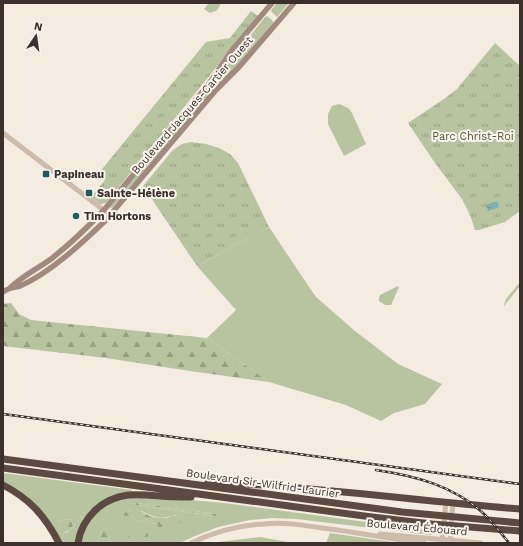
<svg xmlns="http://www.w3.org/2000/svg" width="523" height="546" viewBox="0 0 523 546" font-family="'Work Sans',sans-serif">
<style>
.grass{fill:#b8c4a0;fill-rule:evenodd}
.forest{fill:url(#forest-firs)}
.park{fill:url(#park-tufts)}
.water{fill:url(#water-ripples)}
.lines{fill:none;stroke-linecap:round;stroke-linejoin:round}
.tertiary{stroke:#cdbbac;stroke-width:5}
.secondary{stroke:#a18a7d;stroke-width:5.5}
.motorway{stroke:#5c4a42;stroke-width:7}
.rail-casing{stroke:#3b302b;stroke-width:2.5}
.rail{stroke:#fbf5ee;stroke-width:1;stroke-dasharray:3;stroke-linecap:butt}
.poi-dot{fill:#1f5a5e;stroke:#fbf5ee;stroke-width:1.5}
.labels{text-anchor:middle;stroke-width:4;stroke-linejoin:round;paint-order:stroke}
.street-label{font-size:11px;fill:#3b302b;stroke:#fbf5ee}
.park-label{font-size:11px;fill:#4a5a2e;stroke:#fbf5ee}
.poi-label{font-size:11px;font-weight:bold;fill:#3b302b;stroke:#fbf5ee;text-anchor:start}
</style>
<defs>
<pattern id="forest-firs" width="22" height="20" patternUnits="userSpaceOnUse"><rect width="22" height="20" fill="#b8c4a0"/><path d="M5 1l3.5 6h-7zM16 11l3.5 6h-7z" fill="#97a083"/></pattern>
<pattern id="park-tufts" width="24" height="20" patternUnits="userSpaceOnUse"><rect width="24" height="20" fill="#b8c4a0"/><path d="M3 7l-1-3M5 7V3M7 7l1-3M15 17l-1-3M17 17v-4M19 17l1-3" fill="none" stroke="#97a083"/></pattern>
<pattern id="water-ripples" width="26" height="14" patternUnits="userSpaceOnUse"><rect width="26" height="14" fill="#7fb0b2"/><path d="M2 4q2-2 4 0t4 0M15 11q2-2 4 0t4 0" fill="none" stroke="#699091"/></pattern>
</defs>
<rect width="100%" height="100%" fill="#f4ebe1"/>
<!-- grass -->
<path class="grass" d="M 209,3 L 220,3 L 220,6 L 216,11 L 210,13 L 204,9 Z
M 277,3 L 289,3 L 277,17 L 271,11 L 272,9 Z
M 267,16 L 273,21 L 273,23 L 239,64 L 113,207 L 111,208 L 110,207 L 209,88 L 265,17 Z
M 339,104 L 348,108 L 352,113 L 366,144 L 344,156 L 328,124 L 328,114 L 332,106 Z
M 269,227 L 299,272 L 316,297 L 355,331 L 398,364 L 442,384 L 425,404 L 394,413 L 381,421 L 346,405 L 269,382 L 207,338 L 236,310 L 197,266 Z
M 520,282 L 520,286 L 504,306 L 504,305 L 506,299 Z
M 398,286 L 399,287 L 391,305 L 385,305 L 379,301 L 379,299 L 380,295 Z
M 3,473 L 132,490 L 132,493 L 100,504 L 76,543 L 61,543 L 54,529 L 3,483 ZM 68,519 L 71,520 L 73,527 L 69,531 L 66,533 L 61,528 L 57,521 Z
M 134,497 L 180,499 L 224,503 L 396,526 L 397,528 L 399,529 L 424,532 L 423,529 L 438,530 L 435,534 L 431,535 L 296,519 L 272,518 L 250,520 L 218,527 L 195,536 L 180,543 L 114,543 L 111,542 L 109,539 L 111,534 C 109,531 107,529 103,529 C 102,530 98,541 97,543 L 81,543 L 87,525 L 97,511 L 114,501 ZM 136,503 L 216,514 L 215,516 L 136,505 ZM 131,509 C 140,508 147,515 156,517 C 162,519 166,517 172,516 C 175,515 178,516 181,516 L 175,527 L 159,529 L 157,524 L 150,523 L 147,519 L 145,520 L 142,522 L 135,520 L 134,517 L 118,514 C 122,512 127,512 131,509 Z
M 330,533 L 399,543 L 326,543 Z
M 260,537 L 293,543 L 214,543 L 218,542 Z"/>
<!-- forest -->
<path class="forest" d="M 11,303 L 19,314 L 31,320 L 207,338 L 269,382 L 190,371 L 106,358 L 3,346 L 3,304 Z
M 136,503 L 216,514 L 216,516 L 136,505 Z
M 131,509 C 138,508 140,511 146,514 C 151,517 157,518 162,518 C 170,519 177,511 184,519 L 183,521 C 178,524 166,537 160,530 C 158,528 158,526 157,524 L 150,523 L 147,519 L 145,520 L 142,522 L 135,520 L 134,517 L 120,515 L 117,513 L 128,511 Z
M 68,519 L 71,520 L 73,527 C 64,537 61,530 57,521 Z
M 396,526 L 423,529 L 424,532 L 399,529 L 397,528 Z
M 103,529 L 108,530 L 111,532 L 111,534 L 109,539 L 111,542 L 114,543 L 97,543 C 98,541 102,530 103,529 Z
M 134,530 L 146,531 L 148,534 L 148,536 L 145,538 L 140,538 L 133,541 L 129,540 L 128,536 L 130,533 Z"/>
<!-- park -->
<path class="park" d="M 251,11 L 258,16 L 106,203 L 100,204 L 91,197 L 105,180 L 98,174 L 206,42 L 230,38 Z
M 495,43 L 520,66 L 520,75 L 518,78 L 520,79 L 520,211 L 505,222 L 479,230 L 475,230 L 470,215 L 462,199 L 435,163 L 408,123 L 444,99 L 457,89 Z
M 191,142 L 206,144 L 219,148 L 230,154 L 238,163 L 269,227 L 197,266 L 143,186 L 173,150 L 182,144 Z"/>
<!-- water -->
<path class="water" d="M 497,201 L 498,203 L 499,207 L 488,211 L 486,205 Z"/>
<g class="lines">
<!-- tertiary -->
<path class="tertiary" d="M 3,133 L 110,215
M 380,534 L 481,543
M 450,542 L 453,503
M 191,543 C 214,532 239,525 264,524 C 284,522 303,525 322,528 C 356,532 390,539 424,543
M 442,543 L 446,502"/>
<!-- secondary -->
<path class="secondary" d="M 10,288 C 22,276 37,269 51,259 C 70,244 87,228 104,210 L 208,85 L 233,49 L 272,3
M 3,292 C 6,290 8,289 11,288 C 15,287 18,287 20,286 C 50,273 82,243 105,221 L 216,90 L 239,67 L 294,3"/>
<!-- motorway -->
<path class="motorway" d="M 3,459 L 402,512 L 520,523
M 3,468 L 372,517 L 432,524 L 520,531
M 208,482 C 312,486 416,501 520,509
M 3,485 C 30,499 45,516 59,543
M 78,543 C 82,517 103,498 128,495 C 139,494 149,495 160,496 C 170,497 181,497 191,497"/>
<!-- rail casing -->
<g class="rail-casing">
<path id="rail" d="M 3,414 L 520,484
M 376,470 C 416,476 455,486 485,515 C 494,524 501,533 509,543"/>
</g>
<!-- rail -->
<use href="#rail" class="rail"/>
</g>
<!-- markers -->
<g class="poi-dot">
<rect x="42" y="170" width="8" height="8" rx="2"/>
<rect x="85" y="189" width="8" height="8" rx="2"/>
<circle cx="76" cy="216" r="4"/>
</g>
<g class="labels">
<!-- street labels -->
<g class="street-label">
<text transform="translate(192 105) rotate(-49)" y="4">Boulevard Jacques-Cartier Ouest</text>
<text transform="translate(263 483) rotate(8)" y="4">Boulevard Sir-Wilfrid-Laurier</text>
<text transform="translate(417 527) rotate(5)" y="4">Boulevard Édouard</text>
</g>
<!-- park labels -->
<g class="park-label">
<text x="473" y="140">Parc Christ-Roi</text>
</g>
<!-- poi labels -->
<g class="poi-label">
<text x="54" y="178">Papineau</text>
<text x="97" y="197">Sainte-Hélène</text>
<text x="84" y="220">Tim Hortons</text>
</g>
</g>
<!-- border -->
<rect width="523" height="546" fill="none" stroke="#3b302b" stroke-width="8"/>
<!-- north arrow -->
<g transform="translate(36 36) rotate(13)" stroke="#fbf5ee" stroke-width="3" paint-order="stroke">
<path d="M0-3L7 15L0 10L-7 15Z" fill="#3b302b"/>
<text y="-6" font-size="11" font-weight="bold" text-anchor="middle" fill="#3b302b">N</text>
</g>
</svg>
